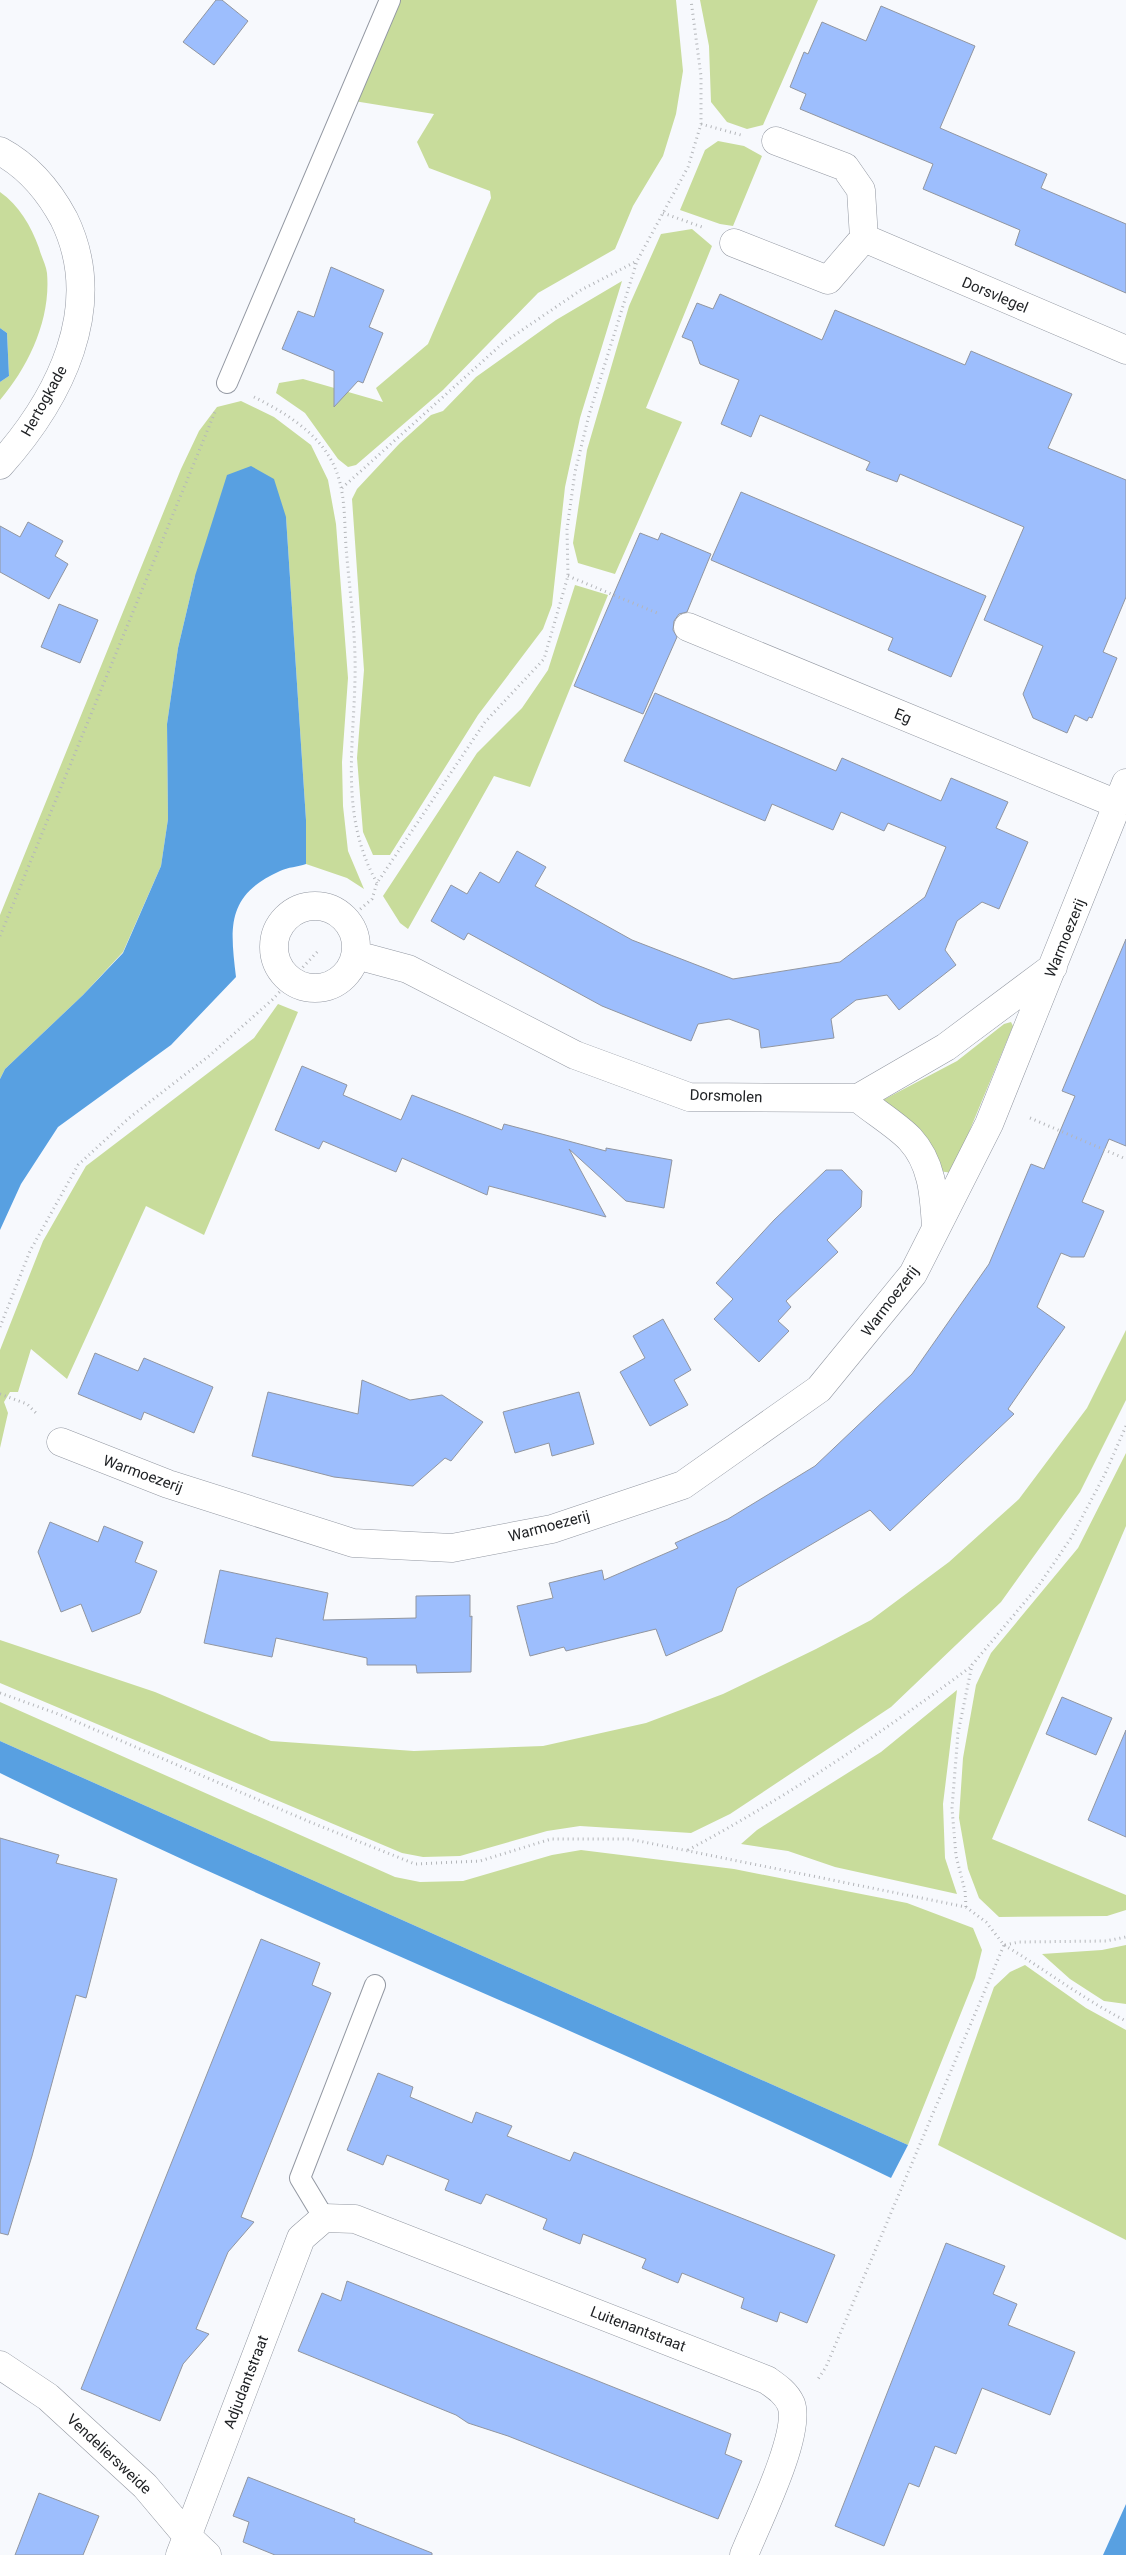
<svg xmlns="http://www.w3.org/2000/svg" width="1126" height="2555" viewBox="0 0 1126 2555" font-family="Roboto,sans-serif">
<style>
.green{fill:#c8dc9b}
.water{fill:#58a0e1}
.building{fill:#9dbefd;stroke:#9196a0}
.lines{fill:none;stroke-linecap:round;stroke-linejoin:round}
.lane-casing{stroke:#9398a2;stroke-width:22}
.street-casing{stroke:#9398a2;stroke-width:29}
.path{stroke:#b4b6ba;stroke-width:3;stroke-dasharray:1 4;stroke-linecap:butt}
.lane{stroke:#fff;stroke-width:20}
.street{stroke:#fff;stroke-width:28}
.labels{text-anchor:middle;stroke-width:5;stroke-linejoin:round;paint-order:stroke}
.street-label{font-size:15px;fill:#1d1f22;stroke:#fff}
</style>
<rect width="100%" height="100%" fill="#f7f9fd"/>
<!-- green -->
<path class="green" d="M 397,0 L 676,0 L 683,71 L 676,114 L 663,156 L 633,206 L 615,249 L 538,293 L 443,390 L 356,465 L 348,467 L 338,459 L 305,413 L 276,393 L 279,383 L 303,379 L 383,402 L 376,388 L 428,344 L 491,198 L 490,191 L 429,168 L 417,142 L 434,114 L 354,101 Z
M 700,0 L 818,0 L 763,125 L 747,129 L 727,122 L 711,102 L 709,46 Z
M 718,141 L 744,146 L 762,156 L 733,226 L 720,224 L 680,210 L 705,150 Z
M 0,192 C 19,205 31,226 39,248 C 41,256 46,265 47,273 C 51,319 29,366 0,400 L 0,382 L 9,376 L 7,333 L 0,328 Z
M 692,229 L 712,246 L 646,408 L 682,422 L 615,574 L 578,563 L 573,543 L 587,450 L 629,306 L 661,234 Z
M 622,281 L 580,418 L 565,487 L 552,605 L 543,629 L 478,715 L 390,855 L 373,855 L 363,832 L 357,758 L 364,670 L 352,499 L 357,489 L 400,443 L 431,415 L 443,411 L 476,377 L 556,320 Z
M 241,401 L 274,417 L 311,445 L 328,480 L 336,524 L 348,678 L 342,762 L 343,806 L 348,851 L 364,889 L 347,878 L 306,864 L 306,820 L 286,517 L 195,576 L 178,648 L 167,724 L 168,819 L 161,866 L 123,952 L 83,995 L 5,1069 L 0,1079 L 0,915 L 181,469 L 199,431 L 217,407 Z
M 575,585 L 608,595 L 530,787 L 494,776 L 408,929 L 400,923 L 383,896 L 477,753 L 522,708 L 548,670 Z
M 278,1004 L 298,1012 L 204,1235 L 146,1206 L 67,1379 L 31,1349 L 18,1392 L 10,1392 L 4,1402 L 8,1413 L 0,1448 L 0,1350 L 43,1241 L 86,1166 L 254,1038 Z
M 1011,1022 L 1013,1026 L 952,1173 L 939,1171 L 883,1100 L 957,1061 L 1004,1024 Z
M 1126,1330 L 1126,1400 L 1080,1492 L 1001,1602 L 891,1707 L 730,1814 L 691,1833 L 580,1826 L 547,1831 L 460,1856 L 423,1857 L 402,1853 L 0,1683 L 0,1640 L 155,1692 L 271,1741 L 414,1751 L 543,1746 L 646,1723 L 723,1694 L 816,1649 L 871,1620 L 949,1562 L 1019,1499 L 1087,1408 Z
M 1126,1453 L 1126,1526 L 992,1839 L 1126,1895 L 1126,1910 L 1107,1916 L 999,1917 L 979,1898 L 968,1869 L 959,1818 L 963,1758 L 976,1685 L 991,1653 L 1078,1548 Z
M 957,1690 L 943,1804 L 945,1858 L 957,1894 L 835,1867 L 788,1851 L 741,1844 L 757,1830 L 881,1752 Z
M 0,1702 L 395,1877 L 420,1882 L 463,1881 L 552,1855 L 581,1850 L 734,1869 L 907,1903 L 973,1928 L 982,1950 L 975,1978 L 908,2145 L 0,1741 Z
M 1126,1945 L 1126,2004 L 1104,2001 L 1070,1979 L 1042,1954 L 1102,1950 Z
M 1025,1965 L 1086,2008 L 1126,2030 L 1126,2240 L 938,2145 L 994,1987 L 1010,1972 Z"/>
<!-- water -->
<path class="water" d="M 0,328 L 7,333 L 9,376 L 0,382 Z
M 251,466 L 274,479 L 286,517 L 306,820 L 306,864 C 298,867 288,867 280,871 C 226,895 230,927 236,977 L 171,1045 L 58,1127 L 21,1184 L 0,1230 L 0,1079 L 5,1069 L 83,995 L 123,953 L 161,866 L 168,819 L 167,724 L 178,648 L 195,576 L 227,475 Z
M 0,1741 L 908,2145 L 891,2178 C 597,2036 293,1917 0,1773 Z
M 1126,2504 L 1126,2555 L 1103,2555 Z"/>
<!-- building -->
<path class="building" d="M 216,0 L 222,0 L 248,21 L 214,65 L 183,42 Z
M 881,6 L 975,46 L 940,128 L 1047,174 L 1041,188 L 1126,224 L 1126,293 L 1015,245 L 1020,230 L 923,189 L 933,164 L 800,109 L 806,94 L 790,87 L 804,52 L 808,54 L 822,22 L 866,41 Z
M 331,267 L 384,290 L 369,327 L 383,333 L 363,383 L 358,381 L 334,407 L 334,371 L 282,349 L 298,311 L 314,317 Z
M 720,294 L 822,340 L 835,310 L 965,365 L 971,351 L 1072,394 L 1048,448 L 1126,480 L 1126,597 L 1103,652 L 1117,658 L 1092,718 L 1089,717 L 1087,721 L 1075,715 L 1067,733 L 1033,718 L 1023,694 L 1043,646 L 984,620 L 1024,527 L 900,474 L 897,482 L 866,470 L 870,462 L 760,415 L 751,437 L 721,424 L 739,380 L 700,364 L 692,341 L 682,337 L 697,303 L 713,309 Z
M 741,492 L 986,596 L 951,677 L 888,650 L 893,638 L 711,560 Z
M 28,522 L 63,541 L 55,556 L 68,564 L 49,599 L 0,572 L 0,526 L 20,537 Z
M 640,533 L 658,540 L 661,533 L 711,554 L 687,612 L 679,614 L 674,621 L 673,630 L 677,637 L 643,714 L 574,686 Z
M 59,604 L 98,620 L 80,663 L 41,647 Z
M 655,693 L 836,771 L 842,758 L 941,801 L 951,778 L 1008,802 L 996,828 L 1028,842 L 999,909 L 982,902 L 957,921 L 945,950 L 956,965 L 899,1010 L 887,995 L 856,1000 L 831,1019 L 834,1038 L 761,1048 L 759,1030 L 729,1019 L 698,1024 L 691,1041 L 657,1028 L 602,1006 L 468,933 L 464,940 L 431,921 L 451,885 L 467,894 L 480,872 L 499,883 L 517,851 L 546,867 L 535,886 L 632,940 L 733,979 L 840,962 L 925,897 L 946,847 L 888,823 L 884,831 L 841,812 L 833,830 L 772,804 L 765,821 L 624,761 Z
M 1126,939 L 1126,1146 L 1109,1139 L 1082,1202 L 1104,1211 L 1084,1257 L 1071,1257 L 1061,1253 L 1037,1307 L 1065,1327 L 1008,1409 L 1014,1414 L 890,1531 L 870,1510 L 737,1588 L 722,1631 L 666,1656 L 656,1629 L 566,1651 L 564,1647 L 530,1656 L 517,1606 L 553,1598 L 549,1583 L 602,1570 L 604,1580 L 678,1548 L 675,1543 L 728,1519 L 815,1466 L 912,1374 L 989,1264 L 1031,1164 L 1044,1169 L 1075,1096 L 1062,1091 Z
M 302,1066 L 347,1085 L 343,1095 L 401,1120 L 412,1095 L 502,1130 L 504,1124 L 606,1151 L 606,1148 L 672,1160 L 664,1208 L 626,1201 L 569,1149 L 606,1217 L 489,1186 L 487,1195 L 402,1158 L 396,1172 L 323,1141 L 319,1149 L 275,1130 Z
M 826,1170 L 842,1170 L 862,1191 L 861,1207 L 827,1240 L 838,1252 L 786,1301 L 791,1307 L 778,1321 L 789,1331 L 759,1362 L 714,1319 L 733,1299 L 716,1283 L 774,1220 Z
M 663,1319 L 691,1370 L 674,1380 L 688,1405 L 650,1426 L 620,1372 L 645,1358 L 633,1336 Z
M 95,1353 L 138,1371 L 144,1358 L 213,1387 L 194,1433 L 144,1412 L 141,1420 L 78,1394 Z
M 362,1380 L 410,1400 L 442,1395 L 483,1422 L 451,1461 L 445,1458 L 413,1486 L 334,1477 L 252,1456 L 268,1392 L 358,1414 Z
M 579,1392 L 594,1444 L 552,1456 L 549,1443 L 515,1453 L 503,1412 Z
M 50,1522 L 98,1542 L 104,1526 L 143,1542 L 135,1562 L 157,1571 L 140,1613 L 92,1632 L 81,1604 L 61,1612 L 38,1552 Z
M 220,1570 L 328,1593 L 323,1620 L 416,1618 L 416,1596 L 470,1595 L 470,1617 L 472,1616 L 471,1672 L 417,1673 L 416,1665 L 367,1665 L 367,1658 L 276,1638 L 272,1657 L 204,1643 Z
M 1062,1697 L 1112,1718 L 1096,1755 L 1046,1734 Z
M 1126,1730 L 1126,1837 L 1088,1820 Z
M 0,1838 L 59,1855 L 56,1863 L 117,1879 L 86,1998 L 76,1995 L 32,2156 L 8,2235 L 0,2233 Z
M 261,1939 L 320,1963 L 312,1985 L 331,1993 L 241,2217 L 254,2222 L 228,2252 L 196,2329 L 209,2334 L 183,2364 L 160,2421 L 81,2389 Z
M 378,2073 L 413,2087 L 410,2097 L 472,2123 L 476,2112 L 512,2126 L 507,2136 L 570,2161 L 574,2152 L 835,2255 L 807,2323 L 780,2312 L 777,2322 L 741,2308 L 744,2298 L 682,2273 L 678,2283 L 642,2268 L 646,2259 L 583,2234 L 580,2244 L 543,2229 L 547,2219 L 486,2194 L 481,2204 L 445,2190 L 449,2180 L 387,2155 L 383,2165 L 347,2150 Z
M 946,2243 L 1005,2266 L 993,2294 L 1017,2304 L 1008,2325 L 1075,2352 L 1050,2415 L 982,2388 L 956,2454 L 935,2446 L 919,2487 L 909,2483 L 884,2546 L 835,2526 Z
M 347,2281 L 731,2434 L 725,2454 L 742,2461 L 718,2519 L 508,2436 L 468,2423 L 456,2415 L 298,2351 L 322,2293 L 341,2301 Z
M 248,2477 L 355,2519 L 354,2522 L 432,2553 L 432,2555 L 275,2555 L 243,2542 L 249,2522 L 233,2516 Z
M 39,2493 L 99,2516 L 83,2555 L 15,2555 Z"/>
<g class="lines">
<!-- lane casing -->
<g class="lane-casing">
<path id="lane" d="M 227,383 L 390,0
M 324,2218 L 300,2178 L 375,1985"/>
</g>
<!-- street casing -->
<g class="street-casing">
<path id="street" d="M 776,141 L 845,167 L 861,190 L 864,238 L 1126,350
M 0,151 C 28,166 49,191 64,219 C 107,307 59,399 0,465
M 734,243 L 828,280 L 864,238
M 688,627 L 1117,804
M274 947a41 41 0 1 1 82 0a41 41 0 1 1-82 0Z
M 356,955 L 408,969 L 575,1055 L 689,1097 L 858,1098 L 946,1047 L 1053,967
M 858,1098 C 872,1110 898,1126 910,1139 C 933,1164 934,1196 936,1227
M 61,1442 L 168,1484 L 353,1543 L 452,1548 L 552,1529 L 683,1485 L 819,1389 L 913,1274 L 989,1124 L 1126,783
M 0,2365 L 48,2397 L 145,2486 L 188,2537 L 207,2555
M 180,2555 L 301,2238 L 324,2218 L 355,2219 L 767,2380 C 777,2387 786,2393 791,2404 C 802,2433 756,2525 744,2555"/>
</g>
<!-- path -->
<path class="path" d="M 701,124 L 741,135
M 663,213 L 702,227
M 254,397 C 282,411 314,430 330,458 C 346,485 344,517 346,547 C 349,583 354,620 355,656 C 357,735 336,810 377,883
M 342,488 L 503,343 L 581,290 L 637,261
M 568,576 L 657,613
M 349,919 L 372,899 L 377,883 L 485,722 L 544,659 L 568,576 L 567,529 L 575,472 L 589,415 L 637,261 L 688,167 L 701,124 L 701,76 L 691,0
M 0,936 L 215,412
M 1030,1118 L 1126,1159
M 0,1327 L 30,1251 L 78,1165 L 129,1118 L 209,1056 L 272,1000 L 319,950
M 0,1394 L 27,1404 L 38,1415
M 0,1693 L 61,1715 L 310,1822 L 415,1864 L 480,1861 L 551,1839 L 629,1839 L 966,1907 L 986,1922 L 1004,1945 L 826,2367 L 818,2379
M 688,1850 C 789,1796 881,1733 972,1666
M 966,1907 L 965,1891 L 956,1856 L 952,1808 L 958,1733 L 972,1665 L 1039,1585 L 1071,1538 L 1105,1474 L 1126,1426
M 1004,1945 C 1046,1970 1083,1999 1126,2021
M 1005,1945 L 1019,1942 L 1106,1941 L 1126,1937"/>
<!-- lane -->
<use href="#lane" class="lane"/>
<!-- street -->
<use href="#street" class="street"/>
</g>
<g class="labels">
<!-- street labels -->
<g class="street-label">
<text transform="translate(995 295) rotate(23)" y="5">Dorsvlegel</text>
<text transform="translate(44 401) rotate(-61)" y="5">Hertogkade</text>
<text transform="translate(903 716) rotate(22)" y="5">Eg</text>
<text transform="translate(1065 938) rotate(-68)" y="5">Warmoezerij</text>
<text transform="translate(726 1096) rotate(2)" y="5">Dorsmolen</text>
<text transform="translate(890 1301) rotate(-53)" y="5">Warmoezerij</text>
<text transform="translate(143 1474) rotate(20)" y="5">Warmoezerij</text>
<text transform="translate(549 1526) rotate(-15)" y="5">Warmoezerij</text>
<text transform="translate(638 2329) rotate(21)" y="5">Luitenantstraat</text>
<text transform="translate(246 2382) rotate(-69)" y="5">Adjudantstraat</text>
<text transform="translate(109 2454) rotate(43)" y="5">Vendeliersweide</text>
</g>
</g>
</svg>
